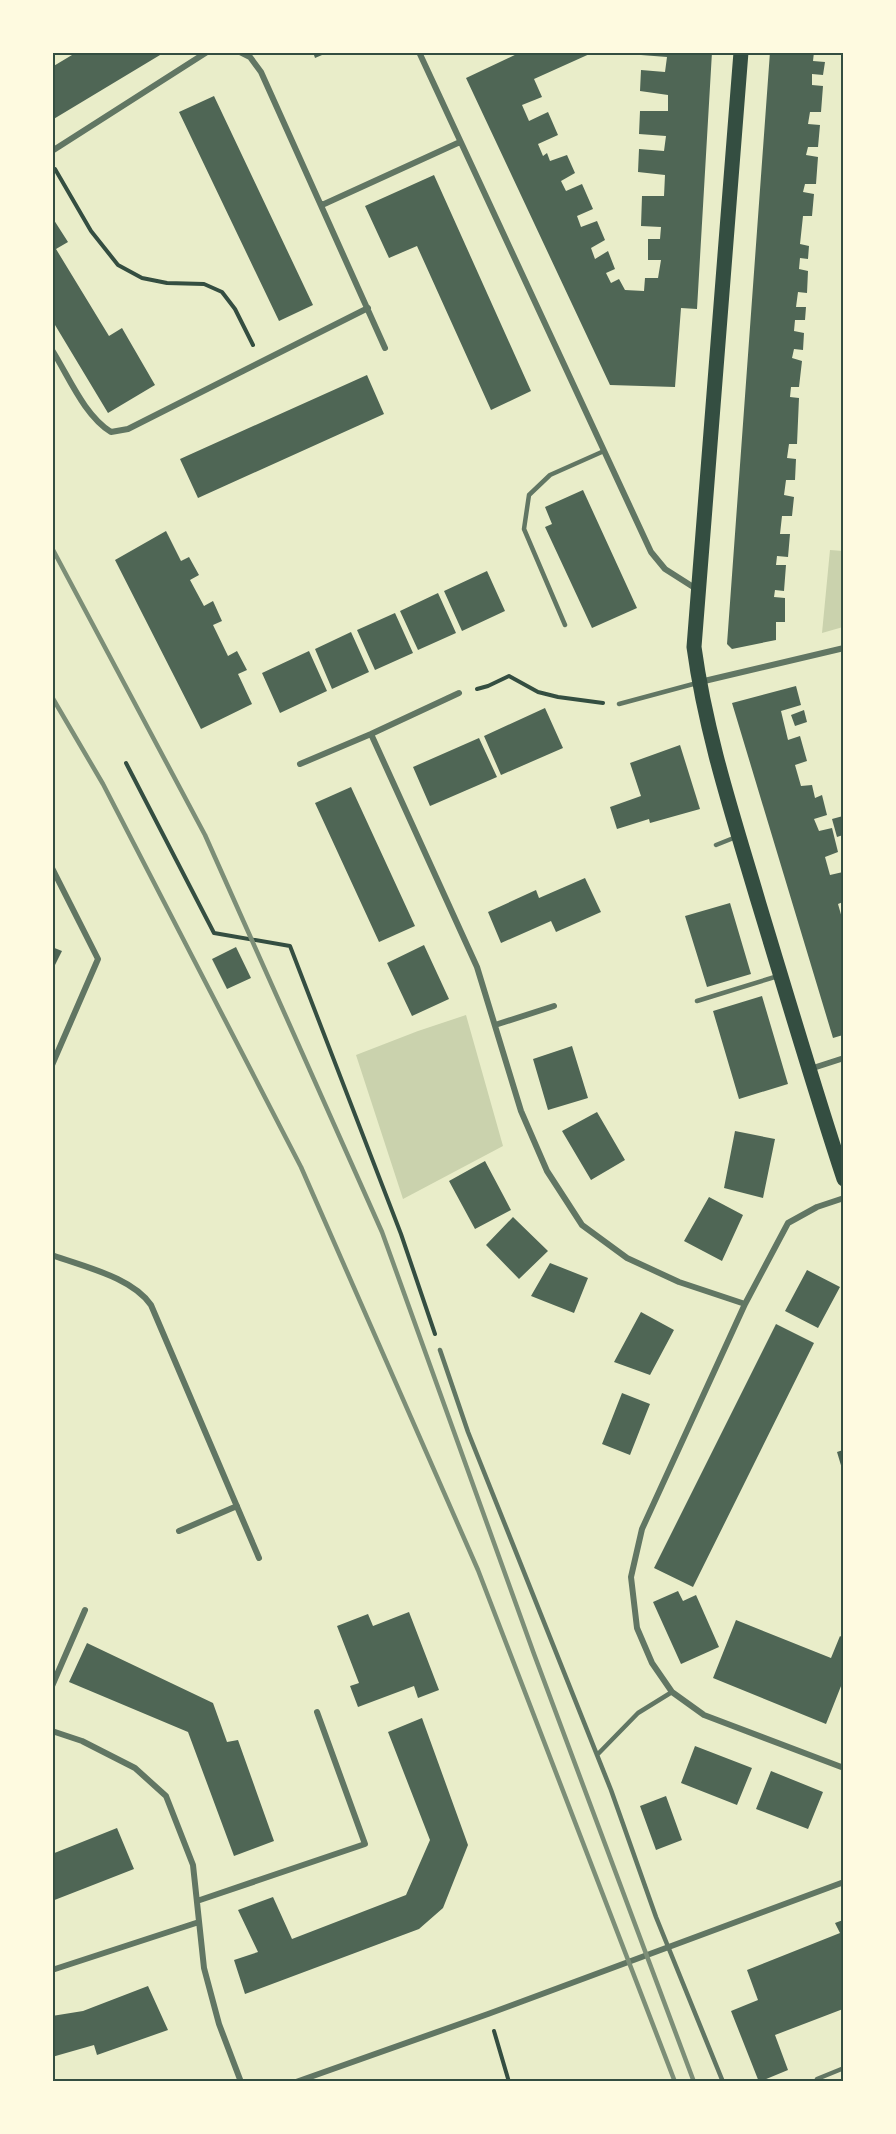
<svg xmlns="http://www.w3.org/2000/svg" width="896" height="2134" viewBox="0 0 896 2134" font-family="Jost,sans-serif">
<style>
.green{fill:#cad2ad}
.building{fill:#4f6655}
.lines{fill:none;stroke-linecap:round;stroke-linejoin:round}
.path{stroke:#344e41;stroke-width:4}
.service{stroke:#617663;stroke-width:4.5}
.minor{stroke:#617663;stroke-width:6}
.primary{stroke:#344e41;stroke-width:15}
.rail{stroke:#7c8e77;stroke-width:4.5}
.neatline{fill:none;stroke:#344e41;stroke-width:2}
</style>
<rect width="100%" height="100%" fill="#e9edc9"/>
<!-- green -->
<path class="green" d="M 830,550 L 843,551 L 843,627 L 822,633 Z
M 466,1015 L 503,1146 L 403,1199 L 356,1055 L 418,1031 Z"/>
<!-- building -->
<path class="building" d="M 77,52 L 165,52 L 52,120 L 52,67 Z
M 313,52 L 329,52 L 315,58 Z
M 521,52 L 594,52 L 534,79 L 542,97 L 522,105 L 529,121 L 548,112 L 558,135 L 538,144 L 543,156 L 547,153 L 550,161 L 567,155 L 575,173 L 561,181 L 566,191 L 582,184 L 593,209 L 577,216 L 581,227 L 597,221 L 605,240 L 591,248 L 595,259 L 608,251 L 615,269 L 606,273 L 611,283 L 619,279 L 625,290 L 644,291 L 645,278 L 658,278 L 661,260 L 648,260 L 648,239 L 660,239 L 661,227 L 641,226 L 642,196 L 664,196 L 665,175 L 638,172 L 639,149 L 664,151 L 666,136 L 639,134 L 640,111 L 668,111 L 668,95 L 640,91 L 641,70 L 665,72 L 667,57 L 641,55 L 641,52 L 712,52 L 697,309 L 681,308 L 675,387 L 610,385 L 466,78 Z
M 770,52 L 814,52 L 813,61 L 825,62 L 823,75 L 812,74 L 812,85 L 823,86 L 821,112 L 810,112 L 808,124 L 820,125 L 818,147 L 808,147 L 806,155 L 818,157 L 816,184 L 805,184 L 803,192 L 814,194 L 812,216 L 803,216 L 800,244 L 809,246 L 808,259 L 800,258 L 799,269 L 808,271 L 807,293 L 798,292 L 796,307 L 806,307 L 805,320 L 795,320 L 794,331 L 804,333 L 803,350 L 794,349 L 792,358 L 802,361 L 799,387 L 791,387 L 790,397 L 799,398 L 797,444 L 789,444 L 787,458 L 796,459 L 795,480 L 786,480 L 784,495 L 794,497 L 792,516 L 782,516 L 780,534 L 790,534 L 788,557 L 777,556 L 776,565 L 786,565 L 784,591 L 775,590 L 774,597 L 785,598 L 785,622 L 776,622 L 776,640 L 732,649 L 727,644 Z
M 214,96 L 313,305 L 279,321 L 179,112 Z
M 434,175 L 531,391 L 491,410 L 417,246 L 389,258 L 365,206 Z
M 52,217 L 68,242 L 56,249 L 109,336 L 122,328 L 155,385 L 108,413 L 52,320 Z
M 367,375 L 384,414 L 198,498 L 180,459 Z
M 583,490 L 637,608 L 592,628 L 545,527 L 552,524 L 545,507 Z
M 166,531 L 181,561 L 189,557 L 199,575 L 190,580 L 204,606 L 213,601 L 222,621 L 213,625 L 228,656 L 237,651 L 247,670 L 238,674 L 252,704 L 201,729 L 115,560 Z
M 487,571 L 505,611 L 462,631 L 444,591 Z
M 438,593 L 456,633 L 418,650 L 400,611 Z
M 395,613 L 413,653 L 375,670 L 357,630 Z
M 351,632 L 369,672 L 332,689 L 315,649 Z
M 309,651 L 327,691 L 280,713 L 262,673 Z
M 796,686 L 801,705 L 781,711 L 788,740 L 800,736 L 807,761 L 795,765 L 801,786 L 812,785 L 815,798 L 822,795 L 827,815 L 814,819 L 819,831 L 832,828 L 838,852 L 825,857 L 830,875 L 843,872 L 843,902 L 838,904 L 842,918 L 843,917 L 843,1035 L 833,1038 L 732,703 Z
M 545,708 L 563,748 L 501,775 L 484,736 Z
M 804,710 L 807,722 L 795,726 L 791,715 Z
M 479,738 L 497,777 L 430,806 L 413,767 Z
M 680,745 L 700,809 L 650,823 L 649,819 L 617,829 L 610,807 L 641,796 L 630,763 Z
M 351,787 L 415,926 L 379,942 L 315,803 Z
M 843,816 L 843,835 L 837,837 L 832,819 Z
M 585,878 L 601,912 L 556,932 L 551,921 L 501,943 L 488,912 L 536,890 L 539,898 Z
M 730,903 L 751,974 L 707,987 L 685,916 Z
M 424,945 L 449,999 L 412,1016 L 387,963 Z
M 52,947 L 62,951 L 52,971 Z
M 236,947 L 251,978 L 227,989 L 212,959 Z
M 762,996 L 788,1084 L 739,1099 L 713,1011 Z
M 572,1046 L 588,1098 L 548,1110 L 533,1059 Z
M 597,1112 L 625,1160 L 591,1180 L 562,1131 Z
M 735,1131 L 775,1139 L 763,1198 L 724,1188 Z
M 485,1161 L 511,1210 L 475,1229 L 449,1181 Z
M 709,1197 L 743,1215 L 722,1261 L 684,1241 Z
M 513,1217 L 548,1251 L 519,1279 L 486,1245 Z
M 550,1263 L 588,1278 L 574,1313 L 531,1296 Z
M 807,1270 L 840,1287 L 818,1328 L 785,1311 Z
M 641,1312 L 674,1330 L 650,1375 L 614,1362 Z
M 776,1324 L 814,1343 L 693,1587 L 654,1568 Z
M 622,1393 L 650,1404 L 630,1455 L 602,1444 Z
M 843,1450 L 843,1472 L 837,1452 Z
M 678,1591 L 683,1601 L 696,1595 L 719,1647 L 681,1664 L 653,1602 Z
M 409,1612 L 439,1690 L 418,1698 L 414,1686 L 358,1707 L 350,1686 L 359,1683 L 337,1626 L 368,1614 L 373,1626 Z
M 736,1620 L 831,1658 L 840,1636 L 843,1638 L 843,1681 L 826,1724 L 713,1678 Z
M 87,1643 L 213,1703 L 227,1742 L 238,1740 L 274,1841 L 234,1856 L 188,1732 L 69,1682 Z
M 422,1718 L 468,1845 L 443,1908 L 419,1929 L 245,1994 L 234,1960 L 258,1952 L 238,1910 L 273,1897 L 292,1939 L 406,1895 L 430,1840 L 388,1732 Z
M 695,1746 L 752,1768 L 737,1805 L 681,1783 Z
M 771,1771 L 823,1792 L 808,1829 L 756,1809 Z
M 666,1796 L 682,1840 L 656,1850 L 640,1806 Z
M 117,1828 L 134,1869 L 52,1901 L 52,1854 Z
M 843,1920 L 843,2009 L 775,2035 L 788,2070 L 759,2082 L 731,2011 L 758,2000 L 747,1970 L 840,1933 L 835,1923 Z
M 148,1986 L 168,2030 L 97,2055 L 94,2045 L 52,2057 L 52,2016 L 83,2011 Z"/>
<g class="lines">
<!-- path -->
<path class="path" d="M 55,169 L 91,231 L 118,265 L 142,278 L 167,283 L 204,284 L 222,292 L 235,309 L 253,345
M 477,689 L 488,686 L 509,676 L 538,692 L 558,697 L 603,703
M 126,763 L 214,933 L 290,946 L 401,1234 L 435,1334
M 494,2031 L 509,2082"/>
<!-- service -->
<path class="service" d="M 565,625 L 524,529 L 529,495 L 550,475 L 604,451
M 619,704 L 697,683
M 716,845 L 736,837
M 697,1001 L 778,976
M 440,1350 L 468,1432 L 611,1790 L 656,1917 L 723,2082
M 597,1755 L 638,1713 L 672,1692
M 818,2082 L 817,2079 L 844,2068"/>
<!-- minor -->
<path class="minor" d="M 240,52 L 250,57 L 261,72 L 385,348
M 419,52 L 651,552 L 665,569 L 698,590
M 52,151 L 207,52
M 322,205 L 460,142
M 52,350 C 69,377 84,415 111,432 L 128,429 L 368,308
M 700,682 L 844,648
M 371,734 L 477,967 L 521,1111 L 547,1171 L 582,1225 L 627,1258 L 679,1282 L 745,1304
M 300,764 L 371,734 L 459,693
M 52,868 L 98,959 L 52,1065
M 495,1025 L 554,1006
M 810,1069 L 844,1058
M 844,1198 L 817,1207 L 788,1223 L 745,1304 L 642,1529 L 631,1577 L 637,1628 L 652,1663 L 672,1692 L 704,1715 L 844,1768
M 52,1255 C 84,1267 132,1277 151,1305 L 259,1558
M 179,1531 L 237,1506
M 52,1686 L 85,1610
M 52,1731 L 82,1741 L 135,1768 L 166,1796 L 193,1865 L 204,1968 L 219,2024 L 241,2082
M 197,1901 L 365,1844 L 317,1712
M 52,1970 L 199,1922
M 296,2082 L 488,2014 L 844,1882"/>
<!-- primary -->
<path class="primary" d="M 741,52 L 694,647 C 706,735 734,819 759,904 C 787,996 814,1088 844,1179"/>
<!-- rail -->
<path class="rail" d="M 52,548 L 205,835 L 382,1232 L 534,1654 L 694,2082
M 52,697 L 103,784 L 301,1167 L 478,1570 L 675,2082"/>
</g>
<!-- border -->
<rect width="896" height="2134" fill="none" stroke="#fefae0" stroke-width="108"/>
<rect x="54" y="54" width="788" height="2026" class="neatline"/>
</svg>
